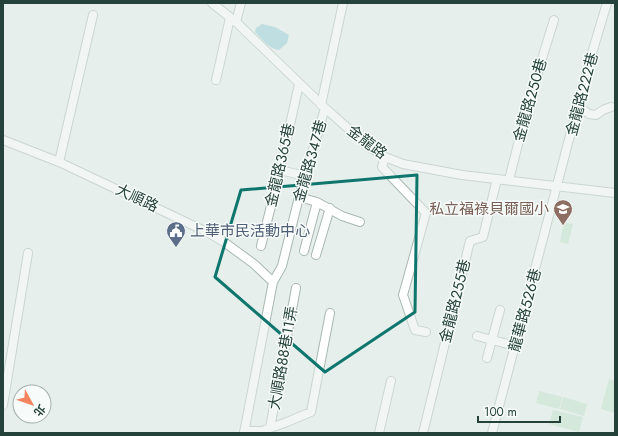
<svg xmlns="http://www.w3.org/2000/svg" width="618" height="436" viewBox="0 0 618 436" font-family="Jost,'Noto Sans TC',sans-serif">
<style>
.green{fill:#bfe0c8}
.water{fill:#8ec9d4}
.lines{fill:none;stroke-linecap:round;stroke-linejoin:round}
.minor-casing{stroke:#a8b8b2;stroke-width:10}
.minor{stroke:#fff;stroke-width:8}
.marked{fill:none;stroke:#0f766e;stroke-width:3;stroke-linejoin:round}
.labels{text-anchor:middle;stroke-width:3;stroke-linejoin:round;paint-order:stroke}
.street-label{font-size:15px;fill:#24423a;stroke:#f7fbf9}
.education-label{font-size:15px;fill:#785e54;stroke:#f7fbf9;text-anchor:end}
.service-label{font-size:15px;fill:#4e5e75;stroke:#f7fbf9;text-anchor:start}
</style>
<rect width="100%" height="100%" fill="#e6efeb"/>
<!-- green -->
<path class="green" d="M 564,222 L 573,224 L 568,244 L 560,242 Z
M 609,379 L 615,381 L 615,413 L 601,409 Z
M 539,391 L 562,397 L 559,409 L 536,403 Z
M 563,397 L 587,404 L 584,416 L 560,409 Z
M 553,410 L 583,417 L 579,432 L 549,424 Z"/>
<!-- water -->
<path class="water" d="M 262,24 L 275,27 L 289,35 L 287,43 L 279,50 C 269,49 262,39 255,32 L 256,28 Z"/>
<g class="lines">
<!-- minor casing -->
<g class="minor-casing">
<path id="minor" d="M 212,3 L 236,22 L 325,108 L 369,147 L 385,157 L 403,164 L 462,175 L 615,193
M 236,22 L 241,3
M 216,80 L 230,18
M 321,105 L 343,3
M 578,106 L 589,114 L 596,115 L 603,110 L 611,107
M 3,140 L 59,162 L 207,232 L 224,242 L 254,264 L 273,282 L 244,433
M 385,157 L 382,167 L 426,213 L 403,295 L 415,330 L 426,332
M 59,162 L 93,15
M 280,170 L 305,176
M 509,180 C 522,126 537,73 554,20
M 299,197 L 317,202 L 342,216 L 360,222
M 261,246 L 280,170 L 299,84
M 304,251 L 317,202
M 316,255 L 330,208
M 273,282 L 282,266 L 299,197 L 325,108
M 477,336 L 515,346
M 487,358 L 500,310
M 3,405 L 28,253
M 270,428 L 296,288
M 244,431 L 262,431 L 287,422 L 311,412 L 330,313
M 379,433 L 391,381
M 423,433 L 470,241 L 483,237 L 497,179
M 492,433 L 589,63 L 607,3"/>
</g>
<!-- minor -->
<use href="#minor" class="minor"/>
</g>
<!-- marked area -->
<path d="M0 0H618V436H0ZM 417,175 L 415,312 L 325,372 L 215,277 L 241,190 Z" fill="#e6efeb" fill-opacity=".55" fill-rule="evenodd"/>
<path class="marked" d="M 417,175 L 415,312 L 325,372 L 215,277 L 241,190 Z"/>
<!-- icons -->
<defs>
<g id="school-pin" transform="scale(1)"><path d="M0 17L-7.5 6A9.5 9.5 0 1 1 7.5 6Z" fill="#8d6e63" stroke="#f7fbf9"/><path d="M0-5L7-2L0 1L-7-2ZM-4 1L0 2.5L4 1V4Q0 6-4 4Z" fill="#fff"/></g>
<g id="civic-pin" transform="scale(1)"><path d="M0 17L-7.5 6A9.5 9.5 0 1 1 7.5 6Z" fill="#5c6f8a" stroke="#f7fbf9"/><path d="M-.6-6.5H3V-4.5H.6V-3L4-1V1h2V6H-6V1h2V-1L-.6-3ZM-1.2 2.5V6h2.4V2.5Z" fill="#fff"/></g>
</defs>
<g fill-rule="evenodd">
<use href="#school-pin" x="563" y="209"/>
<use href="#civic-pin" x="176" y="231"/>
</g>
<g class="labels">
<!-- street labels -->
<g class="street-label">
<text transform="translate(582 94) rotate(-75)" y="5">金龍路222巷</text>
<text transform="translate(530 100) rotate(-74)" y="5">金龍路250巷</text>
<text transform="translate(367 142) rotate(37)" y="5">金龍路</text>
<text transform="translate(310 161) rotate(-74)" y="5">金龍路347巷</text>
<text transform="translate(280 165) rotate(-77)" y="5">金龍路365巷</text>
<text transform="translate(137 198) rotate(25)" y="5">大順路</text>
<text transform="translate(455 301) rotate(-76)" y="5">金龍路255巷</text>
<text transform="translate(525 310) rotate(-75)" y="5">龍華路526巷</text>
<text transform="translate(283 358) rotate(-80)" y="5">大順路88巷11弄</text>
</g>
<!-- education labels -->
<g class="education-label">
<text x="549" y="214">私立福祿貝爾國小</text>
</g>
<!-- service labels -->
<g class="service-label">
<text x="190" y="236">上華市民活動中心</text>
</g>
</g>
<!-- border -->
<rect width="618" height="436" fill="none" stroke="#24423a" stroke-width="8"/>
<!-- north arrow -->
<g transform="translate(32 404) rotate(130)"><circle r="19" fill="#f7fbf9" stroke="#a3b1ad"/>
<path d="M0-3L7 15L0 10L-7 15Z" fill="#f4845f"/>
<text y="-6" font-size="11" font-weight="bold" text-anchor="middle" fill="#24423a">北</text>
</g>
<!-- scale -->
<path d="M478 416v6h82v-6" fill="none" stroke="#24423a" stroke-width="2"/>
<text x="484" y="416" font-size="12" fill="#24423a" stroke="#f7fbf9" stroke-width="3" paint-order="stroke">100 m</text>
</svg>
